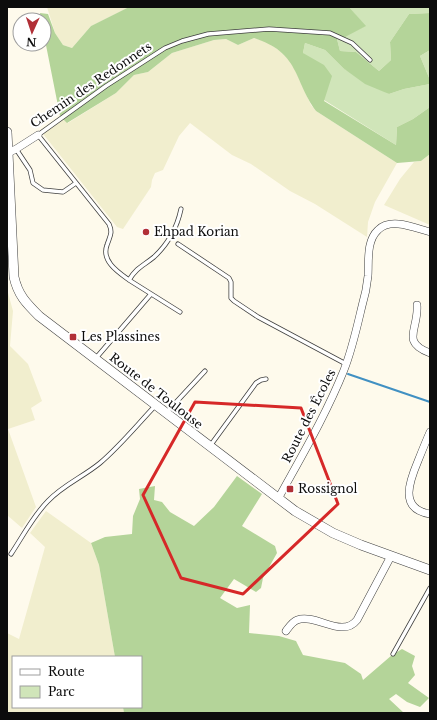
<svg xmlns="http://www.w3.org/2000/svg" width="437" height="720" viewBox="0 0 437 720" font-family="'Libre Baskerville',serif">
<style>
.farmland{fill:#f1eece}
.green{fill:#d0e5b9}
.forest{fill:#b4d499}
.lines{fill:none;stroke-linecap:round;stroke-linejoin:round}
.stream{stroke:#4190c2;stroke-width:2}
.service-casing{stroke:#3f3f3f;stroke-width:5}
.minor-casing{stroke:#3f3f3f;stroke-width:8}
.tertiary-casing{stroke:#3f3f3f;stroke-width:10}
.service{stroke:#fff;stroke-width:3.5}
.minor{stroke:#fff;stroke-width:7}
.tertiary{stroke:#fff;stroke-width:9}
.marked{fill:none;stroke:#d62828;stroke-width:3;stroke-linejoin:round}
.poi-dot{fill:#b12f36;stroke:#fff;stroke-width:1.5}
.labels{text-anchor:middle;stroke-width:4;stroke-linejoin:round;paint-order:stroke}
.street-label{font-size:12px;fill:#0c0c0c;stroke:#fff}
.poi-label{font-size:12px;fill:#0c0c0c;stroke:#fff;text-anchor:start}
</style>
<rect width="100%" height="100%" fill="#fefaec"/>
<!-- farmland -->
<path class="farmland" d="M 47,7 L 129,7 L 91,26 L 72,48 L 63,45 L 55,33 Z
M 254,38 L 267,42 L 280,51 L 292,63 L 311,105 L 316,111 L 397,163 L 375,202 L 368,222 L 367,237 L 315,204 L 290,191 L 251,164 L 232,155 L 190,123 L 179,136 L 163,170 L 155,173 L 152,180 L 151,187 L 123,229 L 117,227 L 40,130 L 60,116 L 68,123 L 116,93 L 134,75 L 148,72 L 172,53 L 214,40 L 226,39 L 238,45 Z
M 430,154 L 430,225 L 384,205 L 400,179 L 414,162 L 421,161 Z
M 7,289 L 13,311 L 10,346 L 28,364 L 42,401 L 31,408 L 35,420 L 8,429 L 36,507 L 22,528 L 7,515 Z
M 46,511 L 91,543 L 99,565 L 115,657 L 13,657 L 13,707 L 123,707 L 124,713 L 7,713 L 7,633 L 19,639 L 45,547 L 30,533 Z"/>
<!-- green -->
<path class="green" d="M 349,7 L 430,7 L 430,13 L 409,14 L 390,42 L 391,60 L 379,71 L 356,52 L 340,51 L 337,39 L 345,36 L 365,26 Z
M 305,43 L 325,50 L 343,68 L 389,94 L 404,89 L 430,84 L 430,107 L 413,119 L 397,127 L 396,145 L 324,100 L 303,53 Z
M 430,50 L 430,80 L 420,56 Z"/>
<!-- forest -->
<path class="forest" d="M 129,7 L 349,7 L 366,26 L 345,37 L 337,39 L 340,51 L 356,52 L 379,71 L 391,60 L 390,42 L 409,14 L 430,13 L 430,50 L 420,56 L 430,80 L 430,84 L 404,89 L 389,94 L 365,84 L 343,68 L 325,50 L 305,43 L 303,53 L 324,65 L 332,76 L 324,101 L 396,145 L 397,127 L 413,119 L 430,107 L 430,154 L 421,161 L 397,163 L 316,111 C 293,79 300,53 254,38 L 238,45 L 226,39 L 214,40 L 172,53 L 148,72 L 134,75 L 116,93 L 67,123 L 60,116 L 44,35 L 44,20 L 41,20 L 40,13 L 48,14 L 55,33 L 63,45 L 72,48 L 91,26 Z
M 237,476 L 262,494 L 242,526 L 275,546 L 277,553 L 263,578 L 261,588 L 256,592 L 234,579 L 220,598 L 237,608 L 250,605 L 249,633 L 279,636 L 296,641 L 303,655 L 345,663 L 361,674 L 363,680 L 392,655 L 402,649 L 415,656 L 412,666 L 415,675 L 408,683 L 429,698 L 420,707 L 407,702 L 396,694 L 389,699 L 404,713 L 124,713 L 123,707 L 141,707 L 141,657 L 115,657 L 99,565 L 91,543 L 105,537 L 132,534 L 133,516 L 140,499 L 139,489 L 155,486 L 154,500 L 162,502 L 170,512 L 194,526 L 214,507 Z"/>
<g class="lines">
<!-- stream -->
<path class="stream" d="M 348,374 L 430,402"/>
<!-- service casing -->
<g class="service-casing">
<path id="service" d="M 16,149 L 30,170 L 33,183 L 43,190 L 63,192 L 76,183
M 178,244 L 229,278 L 231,282 L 231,298 L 234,301 L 258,317 L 346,364
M 129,280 C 118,272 101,261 107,245 C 110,236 113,233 109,224 L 38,135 L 106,86 L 165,48 L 182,41 L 208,34 L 269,29 L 330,33 L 352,43 L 370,60
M 180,312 L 129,280 C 137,267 143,266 154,257 C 168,244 177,228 181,209
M 96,358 L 151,294
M 166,413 L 205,371
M 210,446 L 256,383 L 261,380 L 266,379
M 11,554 C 23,536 33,516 48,501 C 63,485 83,477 100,463 C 120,446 137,425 155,406
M 393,654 L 430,588"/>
</g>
<!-- minor casing -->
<g class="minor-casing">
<path id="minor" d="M 8,153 L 16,149 L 38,135
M 417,305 C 419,329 400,342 430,353
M 430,432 C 426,441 422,451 418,461 C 410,480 398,509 430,514
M 278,499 C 301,457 326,415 344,370 C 352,350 357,327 362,306 C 365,296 367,286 368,276 C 369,262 366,241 378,230 C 391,217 415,228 430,232
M 286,631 C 289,627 292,622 297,620 C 316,613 342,639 357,620 L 391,556"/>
</g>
<!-- tertiary casing -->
<g class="tertiary-casing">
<path id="tertiary" d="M 7,132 L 14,277 C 18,295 26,303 39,316 L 295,511 L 333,533 L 361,545 L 430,570"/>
</g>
<!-- service -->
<use href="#service" class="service"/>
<!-- minor -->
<use href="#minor" class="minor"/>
<!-- tertiary -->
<use href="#tertiary" class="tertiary"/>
</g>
<!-- marked area -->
<path class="marked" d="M 195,402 L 301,408 L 338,504 L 243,594 L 181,578 L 143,495 Z"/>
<!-- markers -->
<g class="poi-dot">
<circle cx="146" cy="232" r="4"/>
<rect x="69" y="333" width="8" height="8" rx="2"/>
<rect x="286" y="485" width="8" height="8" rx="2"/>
</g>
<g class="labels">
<!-- street labels -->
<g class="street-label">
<text transform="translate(91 85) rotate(-34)" y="4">Chemin des Redonnets</text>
<text transform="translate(156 391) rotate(38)" y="4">Route de Toulouse</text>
<text transform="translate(309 416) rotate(-63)" y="4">Route des Écoles</text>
</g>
<!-- poi labels -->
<g class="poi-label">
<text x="154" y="236">Ehpad Korian</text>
<text x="81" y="341">Les Plassines</text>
<text x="298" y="493">Rossignol</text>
</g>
</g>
<!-- border -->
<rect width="437" height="720" fill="none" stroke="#0c0c0c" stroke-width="16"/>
<!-- legend -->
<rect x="12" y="656" width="130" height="52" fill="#ffffff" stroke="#9e9e9e"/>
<rect x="20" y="669" width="20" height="6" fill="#ffffff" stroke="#9e9e9e"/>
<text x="48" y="676" font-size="12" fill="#0c0c0c">Route</text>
<rect x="20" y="686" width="20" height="12" fill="#d0e5b9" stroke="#9e9e9e"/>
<text x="48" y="696" font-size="12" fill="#0c0c0c">Parc</text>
<!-- north arrow -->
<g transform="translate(32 32) rotate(183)"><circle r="19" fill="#ffffff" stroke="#9e9e9e"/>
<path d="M0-3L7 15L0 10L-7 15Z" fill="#b12f36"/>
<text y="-6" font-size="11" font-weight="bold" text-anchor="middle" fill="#0c0c0c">N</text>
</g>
</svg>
